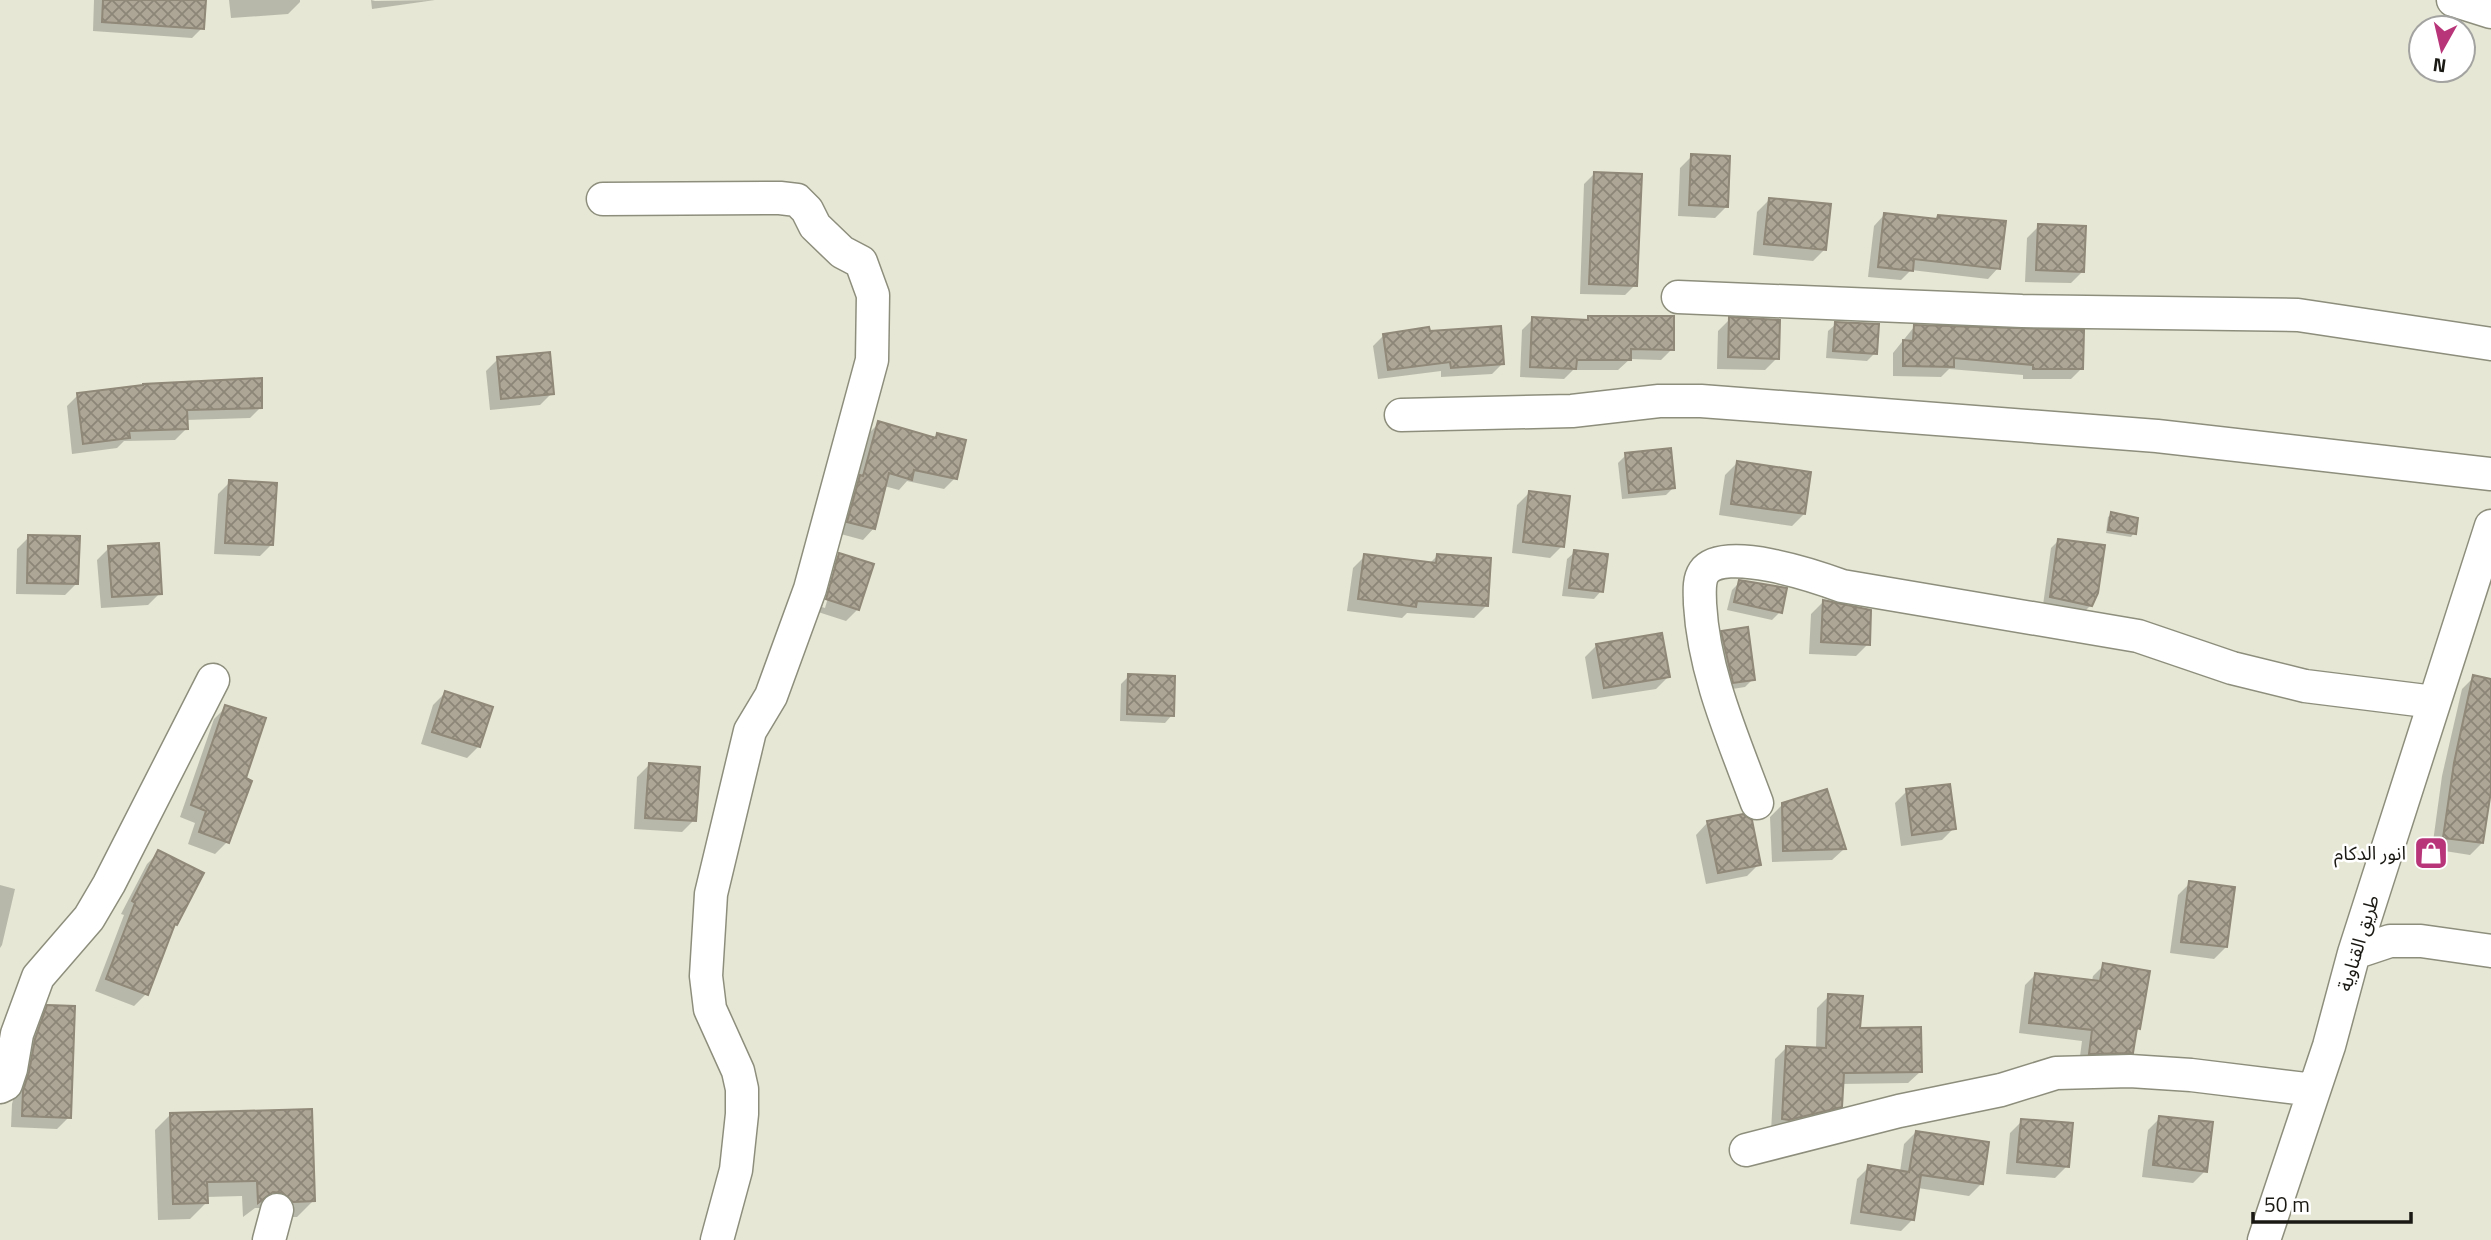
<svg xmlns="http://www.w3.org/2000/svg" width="2491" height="1240" viewBox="0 0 2491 1240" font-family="'Titillium Web','Noto Sans Arabic',sans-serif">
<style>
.shadow{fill:#0003;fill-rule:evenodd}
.building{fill:url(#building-cross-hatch);stroke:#908878;stroke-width:2}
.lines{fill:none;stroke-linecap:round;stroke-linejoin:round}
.minor-casing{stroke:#8e8e7d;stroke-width:35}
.minor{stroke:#fff;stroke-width:32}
.labels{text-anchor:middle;stroke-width:5;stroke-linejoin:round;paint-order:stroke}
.poi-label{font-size:19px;fill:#1a1913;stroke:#fff;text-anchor:end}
.street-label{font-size:19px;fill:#1a1913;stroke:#fff}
</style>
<defs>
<pattern id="building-cross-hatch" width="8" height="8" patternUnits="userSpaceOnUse" patternTransform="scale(1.75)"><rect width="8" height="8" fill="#ada595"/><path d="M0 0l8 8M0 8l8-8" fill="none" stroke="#8c8678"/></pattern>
</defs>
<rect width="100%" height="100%" fill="#e7e7d5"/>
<!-- shadow -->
<path class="shadow" d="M 94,0 L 204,0 L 202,28 L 192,38 L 93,31 Z
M 229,0 L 300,0 L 300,2 L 288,14 L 231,18 Z
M 371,0 L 375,1 L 435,0 L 372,9 Z
M 1692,156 L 1727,206 L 1715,218 L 1678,216 L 1680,168 Z
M 1594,174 L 1635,285 L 1625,295 L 1580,294 L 1584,184 Z
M 1769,200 L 1825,249 L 1813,261 L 1753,255 L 1757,212 Z
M 1884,215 L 1935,221 L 1938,217 L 1998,268 L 1988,279 L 1911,270 L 1901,280 L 1868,277 L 1874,226 Z
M 2039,226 L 2083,271 L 2071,283 L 2025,282 L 2027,238 Z
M 1589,318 L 1672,349 L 1661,360 L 1630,359 L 1618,370 L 1573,370 L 1564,379 L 1520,377 L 1522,330 L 1533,319 L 1585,322 Z
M 1730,319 L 1777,358 L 1765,370 L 1717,369 L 1718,331 Z
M 1836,324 L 1875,353 L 1867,361 L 1826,358 L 1828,331 Z
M 1914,327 L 2082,368 L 2071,379 L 2023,379 L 2023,375 L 1949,369 L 1941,377 L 1893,376 L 1893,353 Z
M 1383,336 L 1502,364 L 1492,374 L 1441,377 L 1441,371 L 1378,379 L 1373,346 Z
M 498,359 L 552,393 L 540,405 L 490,410 L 486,371 Z
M 78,395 L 261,407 L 250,418 L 186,420 L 186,429 L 175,440 L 124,441 L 117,448 L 72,454 L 67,406 Z
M 879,423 L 933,439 L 937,435 L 955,478 L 944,489 L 907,481 L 899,490 L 884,486 L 874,528 L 863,540 L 837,533 L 868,434 Z
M 1626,455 L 1674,487 L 1666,495 L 1622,499 L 1618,463 Z
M 1737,463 L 1804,514 L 1792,526 L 1719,515 L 1725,475 Z
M 230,482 L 272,544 L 260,556 L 214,554 L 218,494 Z
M 1529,493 L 1562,546 L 1550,558 L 1512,553 L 1517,505 Z
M 2112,514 L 2134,533 L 2131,537 L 2106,533 L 2108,517 Z
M 29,537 L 77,583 L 65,595 L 16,594 L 17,549 Z
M 2058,541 L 2091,605 L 2083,613 L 2043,605 L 2051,548 Z
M 109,548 L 160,593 L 148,605 L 101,608 L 97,560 Z
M 1575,552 L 1601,591 L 1594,599 L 1562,596 L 1567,559 Z
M 839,555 L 858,609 L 846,621 L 815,611 L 827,567 ZM 833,567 L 837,567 L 825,608 L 822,607 Z
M 1365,556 L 1429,564 L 1437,556 L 1486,606 L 1474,618 L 1407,613 L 1402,618 L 1347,611 L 1353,568 Z
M 1740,582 L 1780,612 L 1772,620 L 1727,610 L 1732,590 Z
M 1823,602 L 1868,644 L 1856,656 L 1809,654 L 1811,614 Z
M 1722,633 L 1753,679 L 1745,687 L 1726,690 L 1715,640 Z
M 1597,645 L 1668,677 L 1656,689 L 1592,699 L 1585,657 Z
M 1129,676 L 1172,715 L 1165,723 L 1120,721 L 1121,684 Z
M 2474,677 L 2491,680 L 2491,779 L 2482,843 L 2470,855 L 2432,849 L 2442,776 L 2462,689 Z
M 445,693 L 479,746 L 467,758 L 421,744 L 433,705 Z
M 226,707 L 243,779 L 227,842 L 215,854 L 188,844 L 195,823 L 180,817 L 214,719 Z
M 649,765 L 694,820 L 682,832 L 634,829 L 637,777 Z
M 1907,791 L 1954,828 L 1942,840 L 1901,846 L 1895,803 Z
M 1782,805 L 1844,849 L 1832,860 L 1772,862 L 1770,817 Z
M 1708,822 L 1759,864 L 1747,876 L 1706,884 L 1696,835 Z
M 159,852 L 176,924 L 172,928 L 146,994 L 134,1006 L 95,991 L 124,915 L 121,914 L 147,864 Z
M 2190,883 L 2226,947 L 2214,959 L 2170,953 L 2178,895 Z
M 0,885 L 15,889 L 2,945 L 0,948 Z
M 2104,965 L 2138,1028 L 2135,1032 L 2131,1052 L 2120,1063 L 2079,1064 L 2082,1041 L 2019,1033 L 2025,985 L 2036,974 L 2092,981 L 2093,976 Z
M 1829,996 L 1858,1029 L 1920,1072 L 1908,1083 L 1841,1084 L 1840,1106 L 1828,1118 L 1771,1131 L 1775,1059 L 1787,1047 L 1816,1049 L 1817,1008 Z
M 48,1006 L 69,1117 L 57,1129 L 11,1127 L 12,1104 L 36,1019 Z
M 171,1114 L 313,1201 L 297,1217 L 277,1217 L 266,1208 L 255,1208 L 243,1217 L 242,1196 L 206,1197 L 206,1203 L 190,1219 L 158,1220 L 155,1130 Z
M 2160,1118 L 2205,1171 L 2193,1183 L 2142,1177 L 2148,1130 Z
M 2022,1121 L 2067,1166 L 2055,1178 L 2006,1174 L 2010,1133 Z
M 1916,1132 L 1981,1184 L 1969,1196 L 1918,1188 L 1913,1219 L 1901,1231 L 1850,1224 L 1857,1179 L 1869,1167 L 1900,1172 L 1904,1144 Z"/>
<!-- building -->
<path class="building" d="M 103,0 L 206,0 L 204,29 L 102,22 Z
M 1691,154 L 1730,156 L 1728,207 L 1689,205 Z
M 1594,172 L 1642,174 L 1637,286 L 1589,284 Z
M 1769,198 L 1831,204 L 1826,250 L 1764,244 Z
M 1884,213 L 1937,219 L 1938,215 L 2006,221 L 2000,269 L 1914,259 L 1913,271 L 1878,267 Z
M 2038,224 L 2086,226 L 2084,272 L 2036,270 Z
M 1588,316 L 1674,316 L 1674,350 L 1631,349 L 1631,360 L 1577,360 L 1576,369 L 1530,367 L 1532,317 L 1588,320 Z
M 1729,317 L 1780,320 L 1779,359 L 1728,357 Z
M 1835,322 L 1879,324 L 1877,354 L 1833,351 Z
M 1914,325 L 2084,330 L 2083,369 L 2033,369 L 2033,365 L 1954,358 L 1954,367 L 1903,366 L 1903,340 L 1913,341 Z
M 1501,326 L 1504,364 L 1451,368 L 1450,362 L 1388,370 L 1383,334 L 1429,327 L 1430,331 Z
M 550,352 L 554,394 L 501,399 L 497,357 Z
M 262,378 L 262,408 L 187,410 L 188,429 L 129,431 L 130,438 L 83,444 L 77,393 L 143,385 L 143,384 Z
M 878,421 L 936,438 L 937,433 L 966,440 L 957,479 L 914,470 L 912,480 L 889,473 L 875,529 L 847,522 L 860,475 L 863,476 Z
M 1671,448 L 1675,488 L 1629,493 L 1625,453 Z
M 1737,461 L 1811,472 L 1805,514 L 1731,504 Z
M 229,480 L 277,483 L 273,545 L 225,543 Z
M 1529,491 L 1570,496 L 1564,547 L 1523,542 Z
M 2111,512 L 2138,518 L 2136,534 L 2108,530 Z
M 28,535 L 80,536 L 78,584 L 27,583 Z
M 2058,539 L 2105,545 L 2098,593 L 2092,606 L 2050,597 Z
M 159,543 L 162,594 L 112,597 L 108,546 Z
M 1574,550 L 1608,554 L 1603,592 L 1569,588 Z
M 839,553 L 874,564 L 859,610 L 826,599 Z
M 1364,554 L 1436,563 L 1437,554 L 1491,558 L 1488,606 L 1417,601 L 1416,607 L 1358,599 Z
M 1739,580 L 1787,588 L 1782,613 L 1734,602 Z
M 1823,600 L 1871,610 L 1870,645 L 1821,642 Z
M 1748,627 L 1755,680 L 1733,683 L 1721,631 Z
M 1662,633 L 1670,677 L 1604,688 L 1596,644 Z
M 1128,674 L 1175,676 L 1174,716 L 1127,714 Z
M 2473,675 L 2491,679 L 2491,791 L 2483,843 L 2443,838 L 2454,763 Z
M 445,691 L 493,707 L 480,747 L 432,732 Z
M 225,705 L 266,718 L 246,778 L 252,781 L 229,843 L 199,832 L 206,811 L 191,805 Z
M 649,763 L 700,767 L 696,821 L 645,818 Z
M 1950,784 L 1956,829 L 1912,835 L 1906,789 Z
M 1827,789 L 1846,849 L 1783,851 L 1782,803 Z
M 1743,814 L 1752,820 L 1761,865 L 1718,873 L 1707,821 Z
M 158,850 L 204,873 L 177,925 L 175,924 L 148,995 L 106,979 L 135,903 L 132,901 Z
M 2189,881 L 2235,887 L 2227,947 L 2181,942 Z
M 2103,963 L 2150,971 L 2140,1029 L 2137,1028 L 2133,1053 L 2089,1054 L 2092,1030 L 2029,1023 L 2035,973 L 2100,981 Z
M 1828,994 L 1863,996 L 1860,1028 L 1921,1027 L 1922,1072 L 1844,1073 L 1842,1107 L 1789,1120 L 1782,1119 L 1786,1046 L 1826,1048 Z
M 47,1005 L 75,1006 L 71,1118 L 22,1116 L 23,1091 L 29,1072 L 35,1039 Z
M 312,1109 L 315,1201 L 293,1202 L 282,1193 L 273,1192 L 258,1203 L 257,1181 L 207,1182 L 208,1203 L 173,1204 L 170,1113 Z
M 2159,1116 L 2213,1122 L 2207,1172 L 2153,1165 Z
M 2021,1119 L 2073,1123 L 2069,1167 L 2017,1162 Z
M 1916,1131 L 1989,1142 L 1983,1184 L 1921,1175 L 1914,1220 L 1861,1212 L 1868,1165 L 1909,1172 Z"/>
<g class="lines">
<!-- minor casing -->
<g class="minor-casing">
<path id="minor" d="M 2453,0 L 2491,12
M 603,199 L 780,198 L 797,200 L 807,210 L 815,226 L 842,252 L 861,262 L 873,295 L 872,360 L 810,589 L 771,696 L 750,731 L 711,894 L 706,976 L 710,1009 L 738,1071 L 742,1089 L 742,1114 L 736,1170 L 717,1240
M 1678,297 L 2022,311 L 2298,315 L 2491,344
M 1401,415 L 1572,411 L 1659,401 L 1701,401 L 2157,436 L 2491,474
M 1757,803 C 1733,738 1704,674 1700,604 C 1700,594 1698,581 1704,572 C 1723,545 1815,576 1842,586 L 2138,636 L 2232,668 L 2305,686 L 2434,702
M 2354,953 L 2390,941 L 2421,941 L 2491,951
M 0,1087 L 6,1084 L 11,1069 L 17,1034 L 38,977 L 89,918 L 109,884 L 213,680
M 1746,1150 L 1899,1111 L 2001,1090 L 2056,1073 L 2130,1071 L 2191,1075 L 2314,1090
M 269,1240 L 277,1210
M 2264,1240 L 2329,1046 L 2354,953 L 2491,526"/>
</g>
<!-- minor -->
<use href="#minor" class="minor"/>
</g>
<!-- icons -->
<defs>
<g id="shop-square" transform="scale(1.75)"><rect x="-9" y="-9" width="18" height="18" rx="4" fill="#b9357a" stroke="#fff"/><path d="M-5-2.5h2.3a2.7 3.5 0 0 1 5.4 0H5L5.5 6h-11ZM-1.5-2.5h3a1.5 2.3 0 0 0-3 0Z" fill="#fff"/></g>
</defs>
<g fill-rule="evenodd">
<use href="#shop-square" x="2431" y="853"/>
</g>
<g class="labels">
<!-- poi labels -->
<g class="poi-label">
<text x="2406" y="860">انور الدكام</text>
</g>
<!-- street labels -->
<g class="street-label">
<text transform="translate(2358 943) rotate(-73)" y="7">طريق القناوية</text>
</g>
</g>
<!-- north arrow -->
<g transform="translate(2442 49) rotate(188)"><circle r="33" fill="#ffffff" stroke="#a3a3a1" stroke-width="2"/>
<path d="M0-5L12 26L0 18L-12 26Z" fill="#b9357a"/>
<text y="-10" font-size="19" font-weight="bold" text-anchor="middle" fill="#1a1913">N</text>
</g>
<!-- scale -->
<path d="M2253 1212v10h158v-10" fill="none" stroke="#1a1913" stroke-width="3.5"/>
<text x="2264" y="1212" font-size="21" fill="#1a1913" stroke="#ffffff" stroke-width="5" paint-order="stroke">50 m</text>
</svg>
